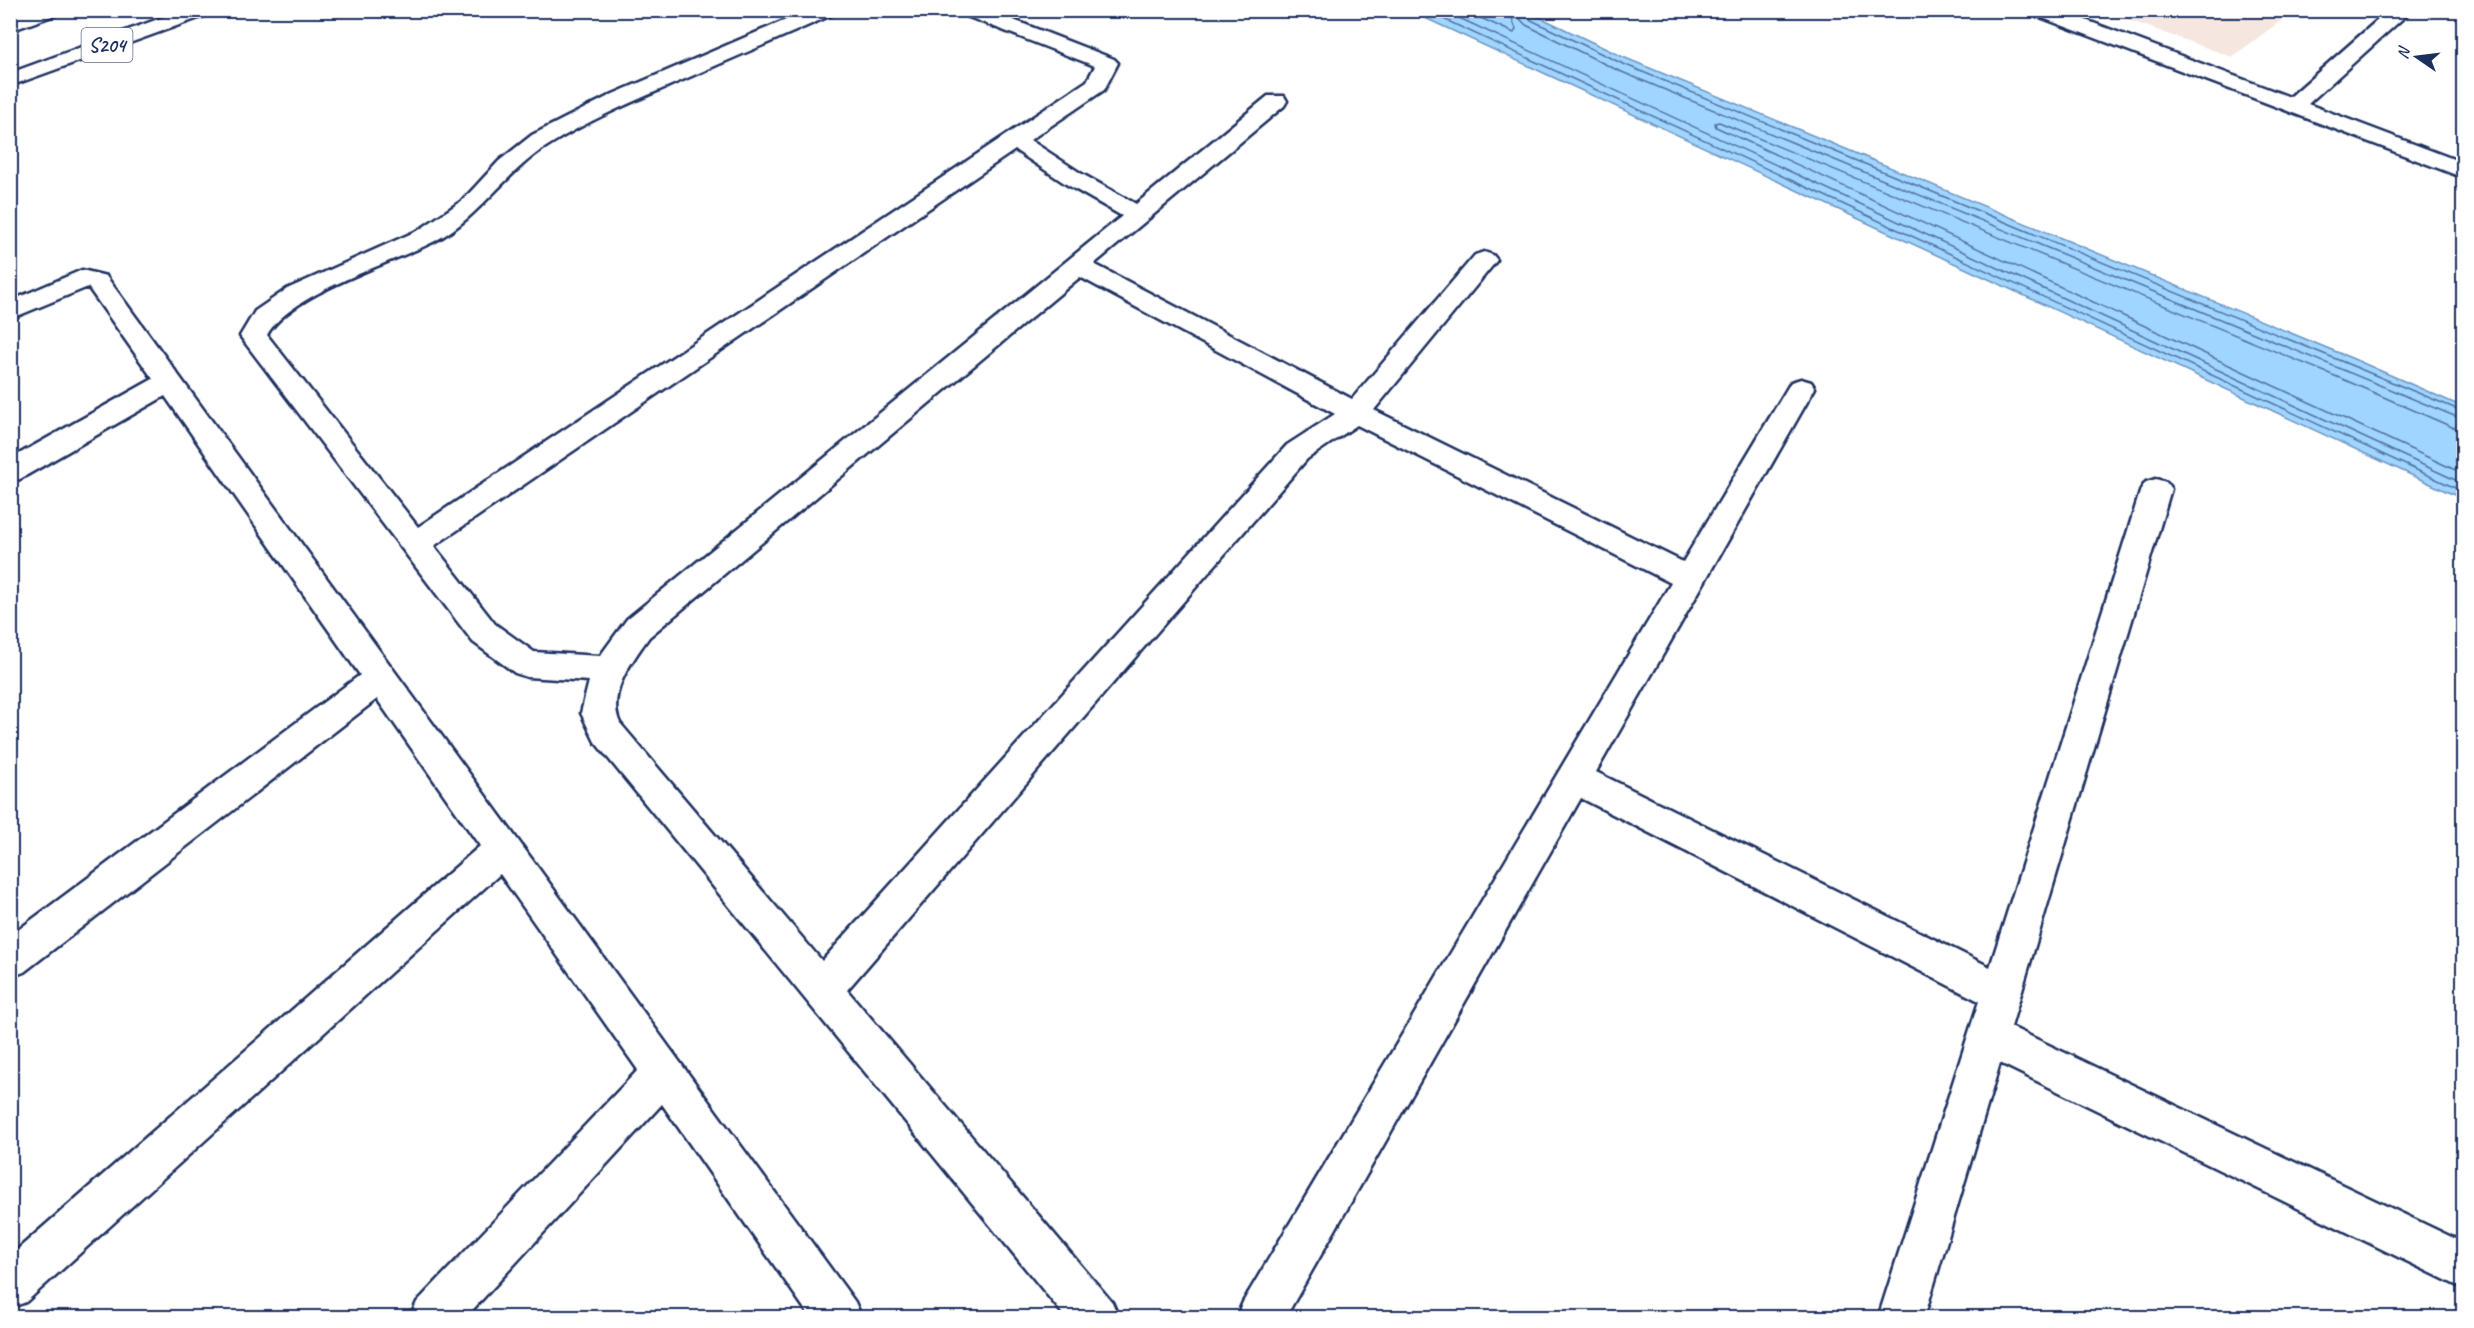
<svg xmlns="http://www.w3.org/2000/svg" width="2474" height="1328" viewBox="0 0 2474 1328" font-family="Caveat,sans-serif">
<style>
.built{fill:#f6e6e0}
.water{fill:#a0d5ff;stroke:#6b93bf;stroke-width:1.5}
.lines{fill:none;stroke-linecap:round;stroke-linejoin:round}
.shore{stroke:#50719e;stroke-width:1.5}
.minor-casing{stroke:#1b2f5e;stroke-width:5}
.major-casing{stroke:#1b2f5e;stroke-width:5}
.minor{fill:#fff;fill-rule:evenodd}
.major{fill:#fff;fill-rule:evenodd}
.labels{text-anchor:middle;stroke-width:5;stroke-linejoin:round;paint-order:stroke}
.shield{fill:#fff;stroke:#5f6d8e;stroke-width:1.5}
.shield-label{font-size:20px;font-weight:bold;fill:#1b2f5e}
</style>
<rect width="100%" height="100%" fill="#fff"/>
<filter id="ink" filterUnits="userSpaceOnUse"><feTurbulence type="fractalNoise" baseFrequency=".0167" numOctaves="2"/><feDisplacementMap in="SourceGraphic" scale="12" xChannelSelector="R" yChannelSelector="G"/><feConvolveMatrix kernelMatrix="1 2 1 2 8 2 1 2 1" color-interpolation-filters="sRGB"/></filter>
<g filter="url(#ink)">
<!-- built -->
<path class="built" d="M 2104,11 L 2294,10 L 2294,11 L 2232,57 Z"/>
<!-- water -->
<path class="water" d="M 1410,11 L 1527,11 L 1623,57 L 2356,360 L 2463,407 L 2463,499 Z"/>
<g class="lines">
<!-- shore -->
<path class="shore" d="M 1424,10 L 2464,492
M 1442,10 L 2464,484
M 1463,10 L 1514,33 L 1516,29 L 1509,10
M 1518,10 L 1520,19 L 1526,25 L 1617,70 L 2464,420
M 1526,10 L 1529,19 L 1621,63 L 2464,412
M 2464,429 L 2452,427 L 2347,381 L 1719,122 L 1715,123 L 1716,127 L 2464,474"/>
<!-- minor casing -->
<g class="minor-casing">
<path id="minor" d="M 809,10 L 837,10 L 834,14 C 780,38 726,61 671,85 C 630,103 587,121 549,145 C 506,171 480,217 435,241 C 390,264 291,293 267,335 L 418,527 L 1087,81 L 1095,66 L 961,14 L 958,10 L 988,10 L 1114,59 L 1118,63 L 1104,90 L 1030,140 L 1082,174 L 1136,204 L 1268,96 L 1284,96 L 1287,101 L 1284,106 L 1094,264 L 1352,399 L 1475,255 L 1484,252 L 1493,255 L 1497,260 L 1493,265 L 1374,410 L 1683,562 L 1791,382 L 1801,379 L 1811,382 L 1815,388 L 1596,772 L 1990,967 L 2141,489 L 2146,482 L 2156,479 L 2166,482 L 2171,489 L 2011,1027 L 2464,1243 L 2464,1289 L 2000,1063 L 1924,1318 L 1878,1318 L 1979,1001 L 1581,798 L 1285,1318 L 1236,1318 L 1243,1302 L 1671,583 L 1357,425 L 1307,459 L 847,990 L 1112,1302 L 1119,1318 L 1066,1318 L 595,742 L 581,713 L 589,681 L 527,677 L 515,673 L 473,642 L 240,336 L 255,311 L 287,289 L 419,230 L 463,200 L 499,161 L 532,135 L 613,94 ZM 1015,150 L 1066,184 L 1122,216 L 627,619 L 600,656 L 534,652 L 495,624 L 434,546 ZM 1080,277 L 1335,414 L 1287,445 L 822,961 L 620,723 C 606,694 633,660 649,637 Z
M 2029,10 L 2059,10 L 2290,97 L 2389,10 L 2412,10 L 2308,104 L 2464,163 L 2464,178 L 2032,14 Z
M 82,270 L 106,276 L 855,1302 L 862,1318 L 811,1318 L 662,1104 L 465,1318 L 410,1318 L 417,1302 L 638,1070 L 500,874 L 26,1302 L 10,1308 L 10,1256 L 480,846 L 377,699 L 24,972 L 10,977 L 10,936 L 360,675 L 165,396 L 20,479 L 10,482 L 10,459 L 153,379 L 88,287 L 10,319 L 10,301 Z"/>
</g>
<!-- major casing -->
<g class="major-casing">
<path id="major" d="M 31,10 L 61,10 L 58,14 L 10,31 L 10,18 Z
M 183,10 L 213,10 L 210,14 L 10,86 L 10,73 Z"/>
</g>
<!-- minor -->
<use href="#minor" class="minor"/>
<!-- major -->
<use href="#major" class="major"/>
</g>
</g>
<g class="labels">
<!-- shield labels -->
<rect class="shield" x="81.5" y="28" width="51" height="34" rx="4.5"/>
<g class="shield-label">
<text x="107" y="52">S204</text>
</g>
</g>
<!-- margin -->
<rect width="2474" height="1328" fill="none" stroke="#fff" stroke-width="36"/>
<rect x="18" y="18" width="2438" height="1292" fill="none" stroke="#1b2f5e" stroke-width="2" filter="url(#ink)"/>
<!-- north arrow -->
<g transform="translate(2417 57) rotate(284)" stroke="#ffffff" stroke-width="4.5" paint-order="stroke">
<path d="M0-4.5L10 22L0 15L-10 22Z" fill="#1b2f5e"/>
<text y="-9" font-size="16" font-weight="bold" text-anchor="middle" fill="#1b2f5e">N</text>
</g>
</svg>
